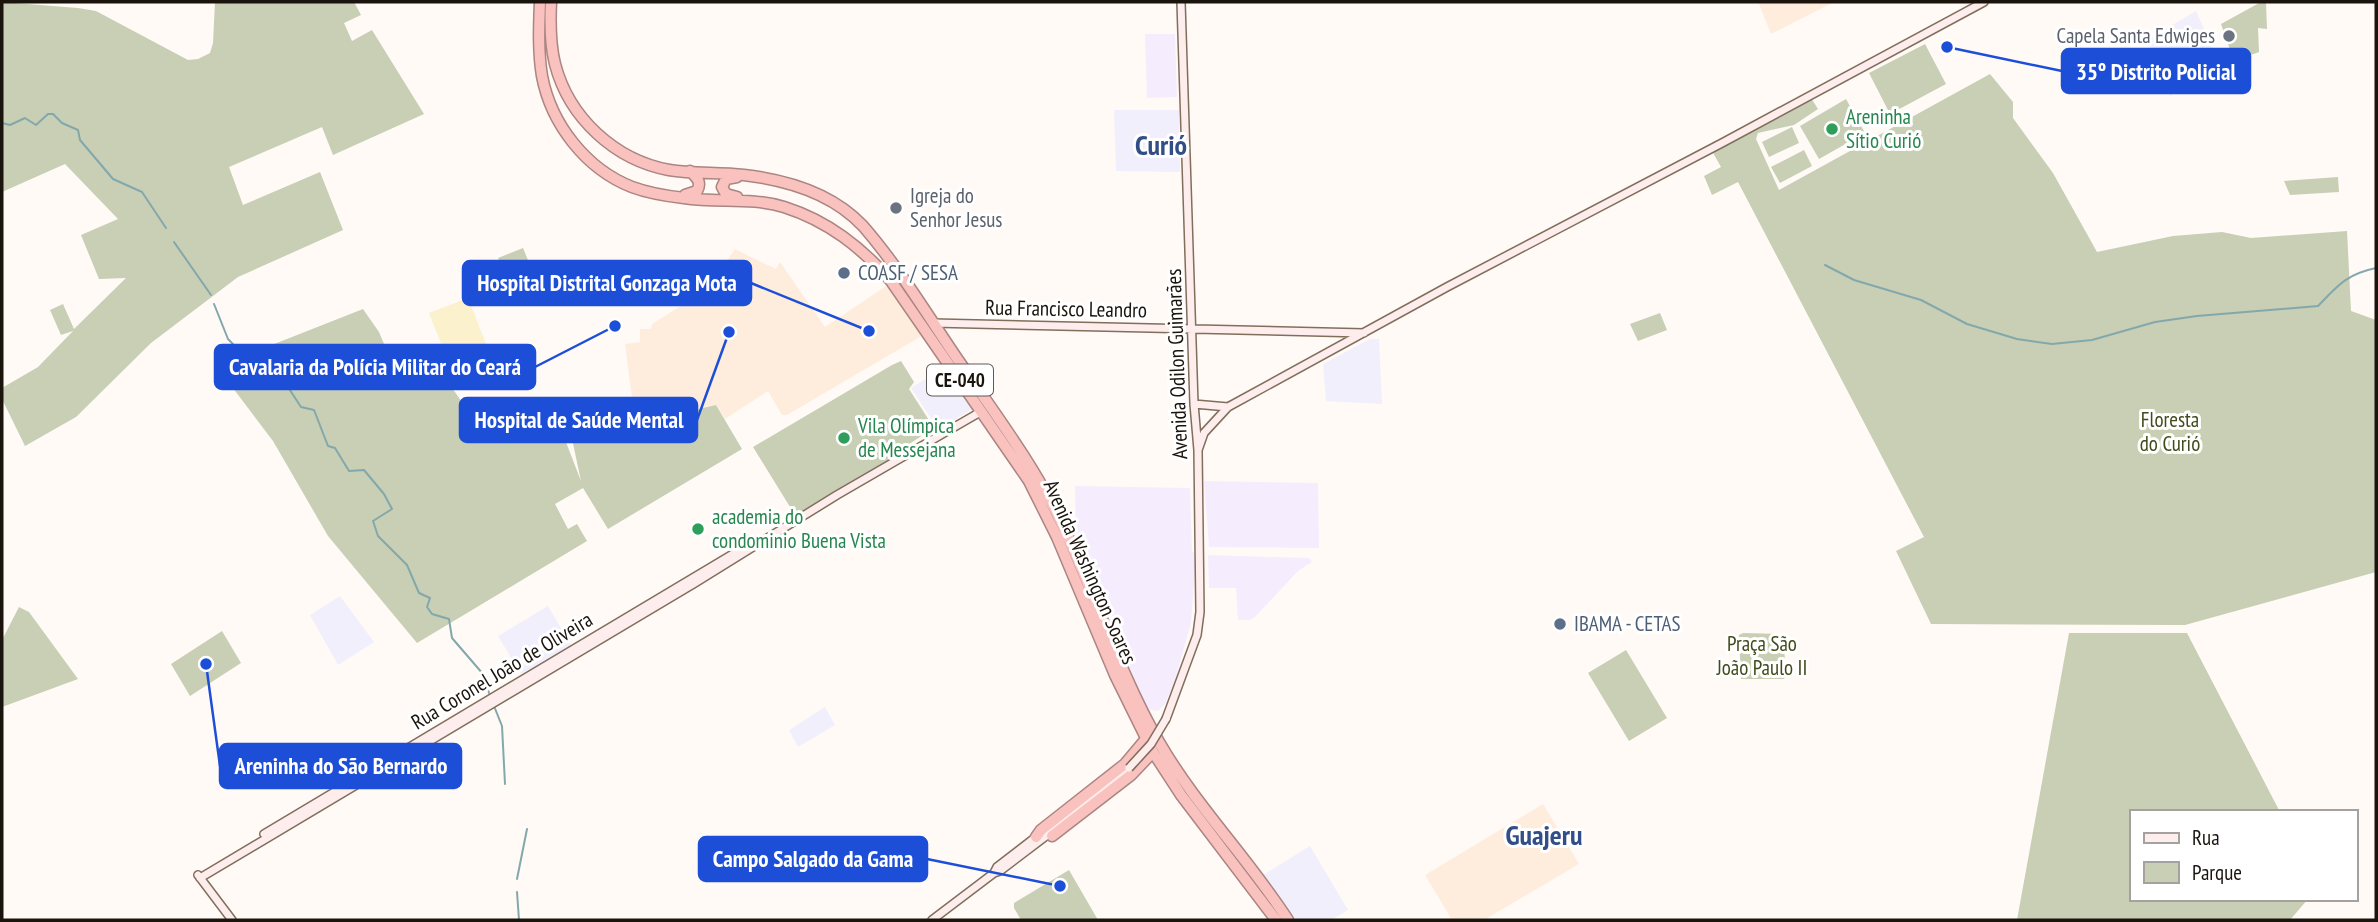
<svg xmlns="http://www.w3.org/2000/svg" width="2378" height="922" viewBox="0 0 2378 922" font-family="'PT Sans Narrow',sans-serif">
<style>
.built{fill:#feeddd}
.industrial{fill:#f5edfe}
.education{fill:#f1effc}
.green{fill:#c8cfb4}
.sand{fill:#fbf1cc}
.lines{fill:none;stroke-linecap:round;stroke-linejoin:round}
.stream{stroke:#83a8ac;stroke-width:2}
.secondary-casing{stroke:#816e5c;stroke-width:10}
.highway-casing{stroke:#ab8581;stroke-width:13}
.secondary{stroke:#fdedec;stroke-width:7}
.highway{stroke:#f9c2bf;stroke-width:10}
.secondary-bridge-casing{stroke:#816e5c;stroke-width:10;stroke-linecap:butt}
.secondary-bridge{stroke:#fdedec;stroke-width:7}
.worship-dot{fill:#6b7280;stroke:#fff;stroke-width:2.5}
.leisure-dot{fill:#2e9e5b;stroke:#fff;stroke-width:2.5}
.service-dot{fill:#5c6f8a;stroke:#fff;stroke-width:2.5}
.labels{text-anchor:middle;stroke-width:6;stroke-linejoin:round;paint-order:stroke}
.shield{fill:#fff;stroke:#5f5a56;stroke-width:2}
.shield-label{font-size:19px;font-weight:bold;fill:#1b140d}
.worship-label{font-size:21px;fill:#5b616d;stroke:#fff;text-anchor:end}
.leisure-label{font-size:21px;fill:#27864d;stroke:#fff;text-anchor:start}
.service-label{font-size:21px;fill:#4e5e75;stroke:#fff;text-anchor:start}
.street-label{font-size:21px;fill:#1b140d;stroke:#fff}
.park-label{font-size:21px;fill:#424b1b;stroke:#fff}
.district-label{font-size:28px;font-weight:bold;fill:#324e87;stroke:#fff}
.leader{fill:none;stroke:#1d4ed8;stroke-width:2.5}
.callout-dot{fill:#1d4ed8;stroke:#fff;stroke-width:2.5}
.callout{fill:#1d4ed8;stroke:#1d4ed8;stroke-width:2.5}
.callout-label{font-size:23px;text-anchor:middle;font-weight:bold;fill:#fff}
</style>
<rect width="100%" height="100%" fill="#fffaf6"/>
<!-- built -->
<path class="built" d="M 1762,2 L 1834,2 L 1771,34 L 1759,4 Z
M 735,249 L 776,269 L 780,262 L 825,327 L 886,286 L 921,334 L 920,337 L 787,415 L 782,415 L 768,391 L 725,419 L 716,405 L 638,419 L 634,414 L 625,344 L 640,342 L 640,329 L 651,329 L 652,324 L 687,302 L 694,290 L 713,266 L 720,270 Z
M 1543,804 L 1579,864 L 1484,920 L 1452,920 L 1425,875 Z"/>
<!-- industrial -->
<path class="industrial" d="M 1145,34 L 1175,34 L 1177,97 L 1147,98 Z
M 1204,481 L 1318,483 L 1319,548 L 1209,547 Z
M 1075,486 L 1190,488 L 1192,551 L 1196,555 L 1191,623 L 1175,680 L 1165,704 L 1158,711 L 1148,709 L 1116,636 L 1112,616 L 1100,597 L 1076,540 Z
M 1208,555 L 1309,558 L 1312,562 L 1298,571 L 1255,617 L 1250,620 L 1238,620 L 1236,588 L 1209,588 Z"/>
<!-- education -->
<path class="education" d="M 2196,11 L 2221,67 L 2170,96 L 2147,40 Z
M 1114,110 L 1179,110 L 1180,172 L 1116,171 Z
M 1370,339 L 1379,339 L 1382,404 L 1326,401 L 1323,364 Z
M 946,366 L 973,409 L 938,429 L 911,388 Z
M 340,596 L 374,642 L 338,665 L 310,615 Z
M 548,606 L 571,645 L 521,674 L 498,636 Z
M 825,707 L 835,725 L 798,747 L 789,730 Z
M 1310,846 L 1348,910 L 1331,920 L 1296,920 L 1263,875 Z"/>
<!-- green -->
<path class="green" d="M 2,2 L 78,8 L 96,11 L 188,60 L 198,59 L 210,53 L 213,43 L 215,2 L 354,2 L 361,15 L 344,23 L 352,41 L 372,30 L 424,114 L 333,155 L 322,127 L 229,167 L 243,205 L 320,172 L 343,230 L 238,277 L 151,343 L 76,417 L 25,446 L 2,399 L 2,388 L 38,367 L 73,331 L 61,335 L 50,310 L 63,304 L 74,329 L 126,278 L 99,279 L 81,235 L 118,219 L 65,164 L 2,192 Z
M 2261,2 L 2266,2 L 2267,29 L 2258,28 L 2259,52 L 2234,61 L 2221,24 Z
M 1925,44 L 1946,84 L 1890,114 L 1869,73 Z
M 1990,74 L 2013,102 L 2013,118 L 2053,173 L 2097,252 L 2173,236 L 2222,232 L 2251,238 L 2347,231 L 2351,311 L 2376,320 L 2376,572 L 2185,625 L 1931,624 L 1896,551 L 1924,537 L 1738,182 L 1712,195 L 1704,176 L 1721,167 L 1712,151 L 1811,98 L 1818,109 L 1794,125 L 1758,133 L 1756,139 L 1779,190 Z
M 1846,99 L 1865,133 L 1819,159 L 1800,126 Z
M 1792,127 L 1799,143 L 1769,157 L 1762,142 Z
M 1804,150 L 1812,166 L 1780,183 L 1771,167 Z
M 2338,177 L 2339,192 L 2290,195 L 2284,181 Z
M 523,248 L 539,287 L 514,298 L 498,258 Z
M 363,309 L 379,332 L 392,363 L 403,361 L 413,380 L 444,371 L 450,385 L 485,435 L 504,427 L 521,436 L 557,419 L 581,481 L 571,434 L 587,410 L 617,427 L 716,405 L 742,449 L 608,529 L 583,488 L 555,504 L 568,529 L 577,524 L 587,541 L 417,643 L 328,536 L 273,441 L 223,375 L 230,367 L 249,354 Z
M 1660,313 L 1667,330 L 1638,341 L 1630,324 Z
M 901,361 L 914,382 L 909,389 L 934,428 L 903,448 L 900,455 L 795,515 L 753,447 L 892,365 Z
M 19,607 L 29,612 L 78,679 L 2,707 L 2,640 Z
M 222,631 L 241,663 L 190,696 L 171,664 Z
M 1743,633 L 1783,634 L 1786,675 L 1784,679 L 1741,679 L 1739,635 Z
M 2069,633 L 2187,633 L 2280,812 L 2131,812 L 2131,899 L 2308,899 L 2290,920 L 2017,920 Z
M 1626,650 L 1667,718 L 1629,741 L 1588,673 Z
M 1069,870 L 1098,920 L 1021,920 L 1014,908 L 1014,903 Z"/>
<!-- sand -->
<path class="sand" d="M 468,298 L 488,349 L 449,364 L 429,313 Z"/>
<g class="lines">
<!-- stream -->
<path class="stream" d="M 2,123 L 10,125 L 25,118 L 36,125 L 48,114 L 53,114 L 62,123 L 78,130 L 80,140 L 113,179 L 142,192 L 166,228
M 174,242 L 211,295
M 1825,265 L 1854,280 L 1921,300 L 1967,324 L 2017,339 L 2052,344 L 2092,340 L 2155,322 L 2197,316 L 2318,306 C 2338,285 2347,274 2376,268
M 214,304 L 228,339 L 258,370 L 284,381 L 301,407 L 314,410 L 328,446 L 335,448 L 349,471 L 364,470 L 384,494 L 392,509 L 373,521 L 378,536 L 407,565 L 419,593 L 430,598 L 427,607 L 432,614 L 449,619 L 452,638 L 483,674 L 489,693
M 494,706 L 502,726 L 505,784
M 517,879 L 527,829
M 517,892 L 519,920"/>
<!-- secondary casing -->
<g class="secondary-casing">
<path id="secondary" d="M 933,323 L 1364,333
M 1194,404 L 1228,407
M 1198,450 L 1204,433 L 1228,407 L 1447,287 L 1722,143 L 1984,2
M 1166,719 L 1197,635 L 1200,612 L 1198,450 L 1194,404 L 1181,2
M 264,834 L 743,548
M 994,873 L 997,867 L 1045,830 L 1052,828 L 1129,768
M 198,875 L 232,920
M 200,878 L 695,583 L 837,495 L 982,411
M 932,920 L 994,873 L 1000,871 L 1050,833 L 1051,829"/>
</g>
<!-- highway casing -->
<g class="highway-casing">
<path id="highway" d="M 540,2 C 539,26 538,52 542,76 C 551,124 586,169 632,187 C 648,193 666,196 684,198 C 717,203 752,197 784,207 C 828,221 861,247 891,281 L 1029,481 L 1057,537 L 1115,675 L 1153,752 L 1181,795 L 1276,920
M 551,2 C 550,22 550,44 555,64 C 569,118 615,160 669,170 C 693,174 719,172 744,175 C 787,180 833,194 863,226 C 897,265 925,311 954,354 C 992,410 1033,463 1062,524 C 1096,596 1119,673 1159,742 C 1196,806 1248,858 1288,920
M 737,177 L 726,179 L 722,187 L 726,194 L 737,197
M 685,195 L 697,191 C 702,182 697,178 690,171
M 1052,836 L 1131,775 L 1153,752
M 1036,837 L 1041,830 L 1125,764 L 1146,739"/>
</g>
<!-- secondary -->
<use href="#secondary" class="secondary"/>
<!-- highway -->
<use href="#highway" class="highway"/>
<!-- secondary-bridge casing -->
<g class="secondary-bridge-casing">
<path id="secondary-bridge" d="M 1129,768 L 1151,744 L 1166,719"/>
</g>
<!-- secondary-bridge -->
<use href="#secondary-bridge" class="secondary-bridge"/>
</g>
<!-- markers -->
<g class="worship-dot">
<circle cx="2229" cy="36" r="7"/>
<circle cx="896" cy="208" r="7"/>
</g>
<g class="leisure-dot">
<circle cx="1832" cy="129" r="7"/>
<circle cx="844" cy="438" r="7"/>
<circle cx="698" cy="529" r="7"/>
</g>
<g class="service-dot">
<circle cx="844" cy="273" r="7"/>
<circle cx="1560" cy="624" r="7"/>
</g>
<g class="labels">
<!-- shield labels -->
<rect class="shield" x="927" y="364.5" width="66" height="31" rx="5"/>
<g class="shield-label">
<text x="960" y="387">CE-040</text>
</g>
<!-- worship labels -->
<g class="worship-label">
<text x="2215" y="43">Capela Santa Edwiges</text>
<text x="910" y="203" text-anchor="start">Igreja do<tspan x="910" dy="24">Senhor Jesus</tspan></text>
</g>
<!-- leisure labels -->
<g class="leisure-label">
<text x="1846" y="124">Areninha<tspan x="1846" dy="24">Sítio Curió</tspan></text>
<text x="858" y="433">Vila Olímpica<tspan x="858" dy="24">de Messejana</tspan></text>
<text x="712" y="524">academia do<tspan x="712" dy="24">condominio Buena Vista</tspan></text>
</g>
<!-- service labels -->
<g class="service-label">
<text x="858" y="280">COASF / SESA</text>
<text x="1574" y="631">IBAMA - CETAS</text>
</g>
<!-- street labels -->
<g class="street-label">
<text transform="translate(1066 309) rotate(1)" y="7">Rua Francisco Leandro</text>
<text transform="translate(1177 364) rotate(-92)" y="7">Avenida Odilon Guimarães</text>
<text transform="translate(1090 572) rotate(66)" y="7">Avenida Washington Soares</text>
<text transform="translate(502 671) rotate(-31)" y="7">Rua Coronel João de Oliveira</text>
</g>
<!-- park labels -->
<g class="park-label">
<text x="2170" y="427">Floresta<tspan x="2170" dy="24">do Curió</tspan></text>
<text x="1762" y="651">Praça São<tspan x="1762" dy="24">João Paulo II</tspan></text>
</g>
<!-- district labels -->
<g class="district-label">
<text x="1161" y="155">Curió</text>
<text x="1544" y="845">Guajeru</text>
</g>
</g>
<!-- callouts -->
<path class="leader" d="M1947 47L2062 71M869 331L751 283M615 326L535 367M729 332L697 420M206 664L220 766M1060 886L927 859"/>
<g class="callout-dot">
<circle cx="1947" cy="47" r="7"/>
<circle cx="869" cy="331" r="7"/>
<circle cx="615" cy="326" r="7"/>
<circle cx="729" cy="332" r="7"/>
<circle cx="206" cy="664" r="7"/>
<circle cx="1060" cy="886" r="7"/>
</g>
<g class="callout">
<rect x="2062" y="49" width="188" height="44" rx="7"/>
<rect x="463" y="261" width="288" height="44" rx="7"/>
<rect x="215" y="345" width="320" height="44" rx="7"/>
<rect x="460" y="398" width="237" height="44" rx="7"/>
<rect x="220" y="744" width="241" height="44" rx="7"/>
<rect x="699" y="837" width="228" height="44" rx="7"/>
</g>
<g class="callout-label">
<text x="2156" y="80">35º Distrito Policial</text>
<text x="607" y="291">Hospital Distrital Gonzaga Mota</text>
<text x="375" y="375">Cavalaria da Polícia Militar do Ceará</text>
<text x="579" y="428">Hospital de Saúde Mental</text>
<text x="341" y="774">Areninha do São Bernardo</text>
<text x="813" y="867">Campo Salgado da Gama</text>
</g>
<!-- border -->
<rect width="2378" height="922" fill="none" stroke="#1b140d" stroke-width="7"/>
<!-- legend -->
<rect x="2130" y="810" width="228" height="91" fill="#ffffff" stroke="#a4a19e" stroke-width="2"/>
<rect x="2144" y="833" width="35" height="10" fill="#fdedec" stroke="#a4a19e" stroke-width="2"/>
<text x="2192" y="845" font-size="21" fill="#1b140d">Rua</text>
<rect x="2144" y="862" width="35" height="21" fill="#c8cfb4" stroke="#a4a19e" stroke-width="2"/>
<text x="2192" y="880" font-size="21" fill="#1b140d">Parque</text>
</svg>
